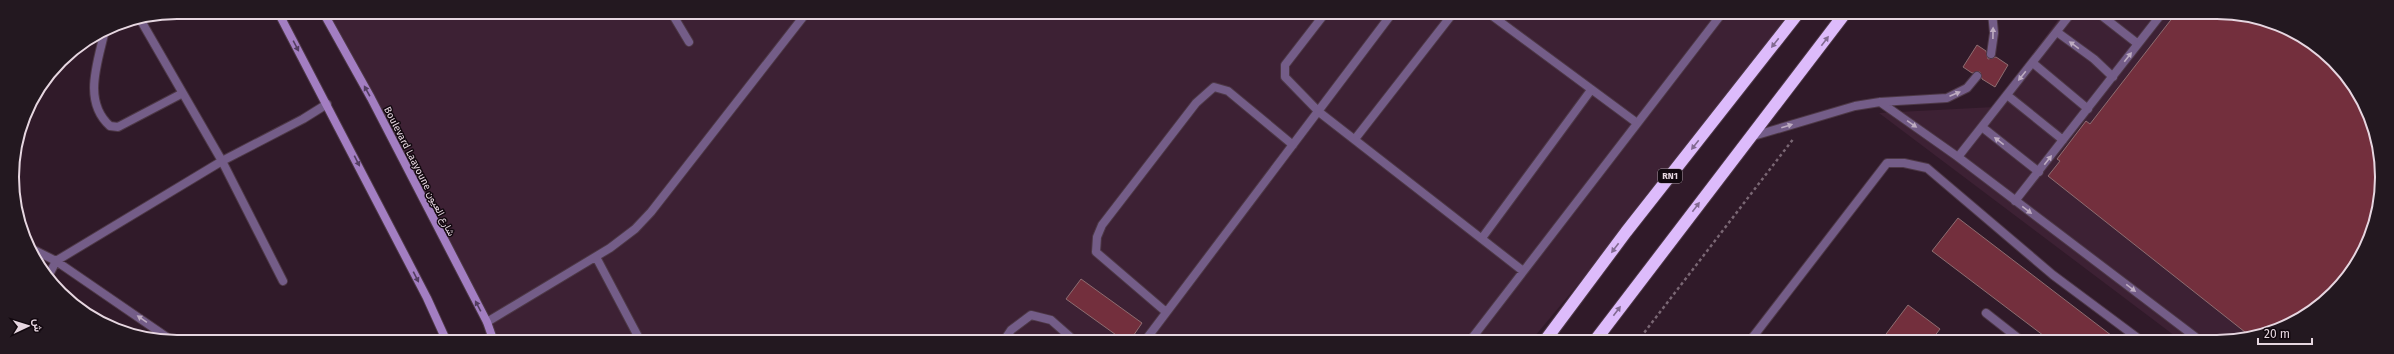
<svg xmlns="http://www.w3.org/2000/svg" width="2394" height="354" viewBox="0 0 2394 354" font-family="'Fira Sans',Vazirmatn,sans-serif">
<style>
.built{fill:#3d2134}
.building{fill:#732f3d;stroke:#8e6d71}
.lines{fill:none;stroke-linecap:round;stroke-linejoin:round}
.lane-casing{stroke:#4d3846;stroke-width:10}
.street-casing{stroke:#4d3846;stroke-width:10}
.secondary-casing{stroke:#4d3846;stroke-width:10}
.highway-casing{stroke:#4d3846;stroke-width:14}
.path{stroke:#7a6774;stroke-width:2.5;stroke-dasharray:3 3;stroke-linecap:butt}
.lane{stroke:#745d88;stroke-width:8}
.street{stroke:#745d88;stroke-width:8}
.secondary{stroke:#a37ec2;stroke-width:8}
.highway{stroke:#ddbbfb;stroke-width:12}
.oneway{fill:#beacc1}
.oneway2{fill:#826a91}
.oneway3{fill:#533d60}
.labels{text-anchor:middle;stroke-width:3;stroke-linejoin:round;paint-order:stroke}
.shield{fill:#12080f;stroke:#a698a1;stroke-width:1}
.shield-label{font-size:9px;font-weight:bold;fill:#e6d6e0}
.street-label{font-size:10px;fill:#e6d6e0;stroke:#12080f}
.rim{fill:none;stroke:#e6d6e0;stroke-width:2}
</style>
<rect width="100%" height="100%" fill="#301a29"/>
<!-- built -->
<path class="built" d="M 320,12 L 1805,12 L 1530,342 L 492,342 L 481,311 Z
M 2056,12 L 2228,12 L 2290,29 L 2341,68 L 2373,124 L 2382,188 L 2369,240 L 2334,294 L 2290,325 L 2228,342 L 2183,342 L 1879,113 L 1994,107 L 2060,17 Z"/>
<!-- building -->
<path class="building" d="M 2177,12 L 2228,12 L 2290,29 L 2341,68 L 2373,124 L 2382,188 L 2369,240 L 2334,294 L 2290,325 L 2250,336 L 2048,176 L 2060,161 L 2057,159 L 2086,121 L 2090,124 Z
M 1977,45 L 1986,51 L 1988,59 L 1996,57 L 2008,65 L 1995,87 L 1982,79 L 1980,72 L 1972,73 L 1963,67 Z
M 1958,218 L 2120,342 L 2052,342 L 1932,251 Z
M 1081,279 L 1142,323 L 1129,342 L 1126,342 L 1066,299 Z
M 1908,305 L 1940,329 L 1930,342 L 1880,342 Z"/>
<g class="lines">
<!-- lane casing -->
<g class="lane-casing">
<path id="lane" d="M 671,12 L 689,42
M 2097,12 L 2138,44
M 2057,32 L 2094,59 L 2113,77
M 1991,54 L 1994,33 L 1992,12
M 2033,63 L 2088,109
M 2007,95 L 2063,140
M 1880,102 L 1958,157 L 2202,342
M 1982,127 L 2039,172
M 1750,137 L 1855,106 L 1880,102 L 1947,98 L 1967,88 L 1977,76
M 1958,157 L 2072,12
M 2015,201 L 2163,12"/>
</g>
<!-- street casing -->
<g class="street-casing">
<path id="street" d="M 1326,12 L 1285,65 L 1285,77 L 1319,112 L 1523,271
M 1487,12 L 1637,123
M 140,19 L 222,161 L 283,281
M 105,30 C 98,62 82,101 110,126 L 118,127 L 181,94
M 1355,139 L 1454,12
M 1482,238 L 1591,90
M 32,249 L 56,261 L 174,342
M 596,257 L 641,342
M 48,277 L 56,261 L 222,161 L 303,119 L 327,104
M 1166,312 L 1096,252 L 1097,237 L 1102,225 L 1196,103 L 1214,87 L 1228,91 L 1293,145
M 1986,313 L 2023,342
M 487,322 L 610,248 L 635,229 L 651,212 L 807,12
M 1003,342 L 1011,330 L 1031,315 L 1051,320 L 1076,342
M 1144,342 L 1393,12
M 1469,342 L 1723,12
M 1749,342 L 1887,163 L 1904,163 L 1927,168 L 2053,275 L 2143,342"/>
</g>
<!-- secondary casing -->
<g class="secondary-casing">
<path id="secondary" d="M 278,12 L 427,298 L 447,342
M 323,12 L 371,98 L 487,322 L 494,342"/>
</g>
<!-- highway casing -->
<g class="highway-casing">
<path id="highway" d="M 1544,342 L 1626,232 L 1799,12
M 1594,342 L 1846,12"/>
</g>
<!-- path -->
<path class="path" d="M 1637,342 L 1794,138"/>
<!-- lane -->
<use href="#lane" class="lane"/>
<!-- street -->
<use href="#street" class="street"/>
<!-- secondary -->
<use href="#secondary" class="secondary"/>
<!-- highway -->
<use href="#highway" class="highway"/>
</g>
<!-- one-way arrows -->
<defs><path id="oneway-solid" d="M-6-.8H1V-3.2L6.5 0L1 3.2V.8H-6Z"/></defs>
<g class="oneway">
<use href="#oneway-solid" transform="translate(1993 33) rotate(-89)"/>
<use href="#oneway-solid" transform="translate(2074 45) rotate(-144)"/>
<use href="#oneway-solid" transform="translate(2128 57) rotate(-52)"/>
<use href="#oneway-solid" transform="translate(2022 76) rotate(129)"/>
<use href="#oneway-solid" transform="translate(1955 94) rotate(-23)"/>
<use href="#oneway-solid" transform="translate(1912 124) rotate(35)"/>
<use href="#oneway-solid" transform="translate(1787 126) rotate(-18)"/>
<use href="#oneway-solid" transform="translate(1999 141) rotate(-142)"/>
<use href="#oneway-solid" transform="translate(2048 160) rotate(-52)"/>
<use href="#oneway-solid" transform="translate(2027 210) rotate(37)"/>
<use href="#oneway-solid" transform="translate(2131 288) rotate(37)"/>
<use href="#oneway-solid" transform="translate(142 319) rotate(-145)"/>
</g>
<g class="oneway2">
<use href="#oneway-solid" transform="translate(1825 41) rotate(-53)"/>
<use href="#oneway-solid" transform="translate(1775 43) rotate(128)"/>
<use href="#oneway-solid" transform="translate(1695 145) rotate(128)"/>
<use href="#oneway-solid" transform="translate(1696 207) rotate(-53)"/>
<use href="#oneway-solid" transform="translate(1615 248) rotate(127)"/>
<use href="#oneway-solid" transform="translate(1617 311) rotate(-53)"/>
</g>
<g class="oneway3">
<use href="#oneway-solid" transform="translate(296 46) rotate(62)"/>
<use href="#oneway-solid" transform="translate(367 91) rotate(-119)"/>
<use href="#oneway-solid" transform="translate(357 161) rotate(63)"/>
<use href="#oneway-solid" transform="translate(416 277) rotate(63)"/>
<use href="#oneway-solid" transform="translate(478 306) rotate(-118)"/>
</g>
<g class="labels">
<!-- shield labels -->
<rect class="shield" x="1658" y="169" width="24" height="14" rx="3"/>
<g class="shield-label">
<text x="1670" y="179">RN1</text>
</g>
<!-- street labels -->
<g class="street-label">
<text transform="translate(420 171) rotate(63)" y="4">Boulevard Laayoune شارع العيون</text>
</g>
</g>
<!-- crop -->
<path d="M0 0H2394V354H0ZM177 19H2217A158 158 0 0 1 2375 177V177A158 158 0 0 1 2217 335H177A158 158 0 0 1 19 177V177A158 158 0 0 1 177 19Z" fill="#231820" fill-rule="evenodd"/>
<path class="rim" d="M177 19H2217A158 158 0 0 1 2375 177V177A158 158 0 0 1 2217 335H177A158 158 0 0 1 19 177V177A158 158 0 0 1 177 19Z"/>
<!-- north arrow -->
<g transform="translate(28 326) rotate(86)" stroke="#12080f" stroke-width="3" paint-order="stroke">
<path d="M0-3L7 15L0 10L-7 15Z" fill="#e6d6e0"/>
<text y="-6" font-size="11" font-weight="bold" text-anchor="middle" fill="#e6d6e0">ش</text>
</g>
<!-- scale -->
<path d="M2258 338v6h54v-6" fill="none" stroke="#e6d6e0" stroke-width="2"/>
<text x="2264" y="338" font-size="12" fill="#e6d6e0" stroke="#12080f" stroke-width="3" paint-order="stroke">20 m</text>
</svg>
